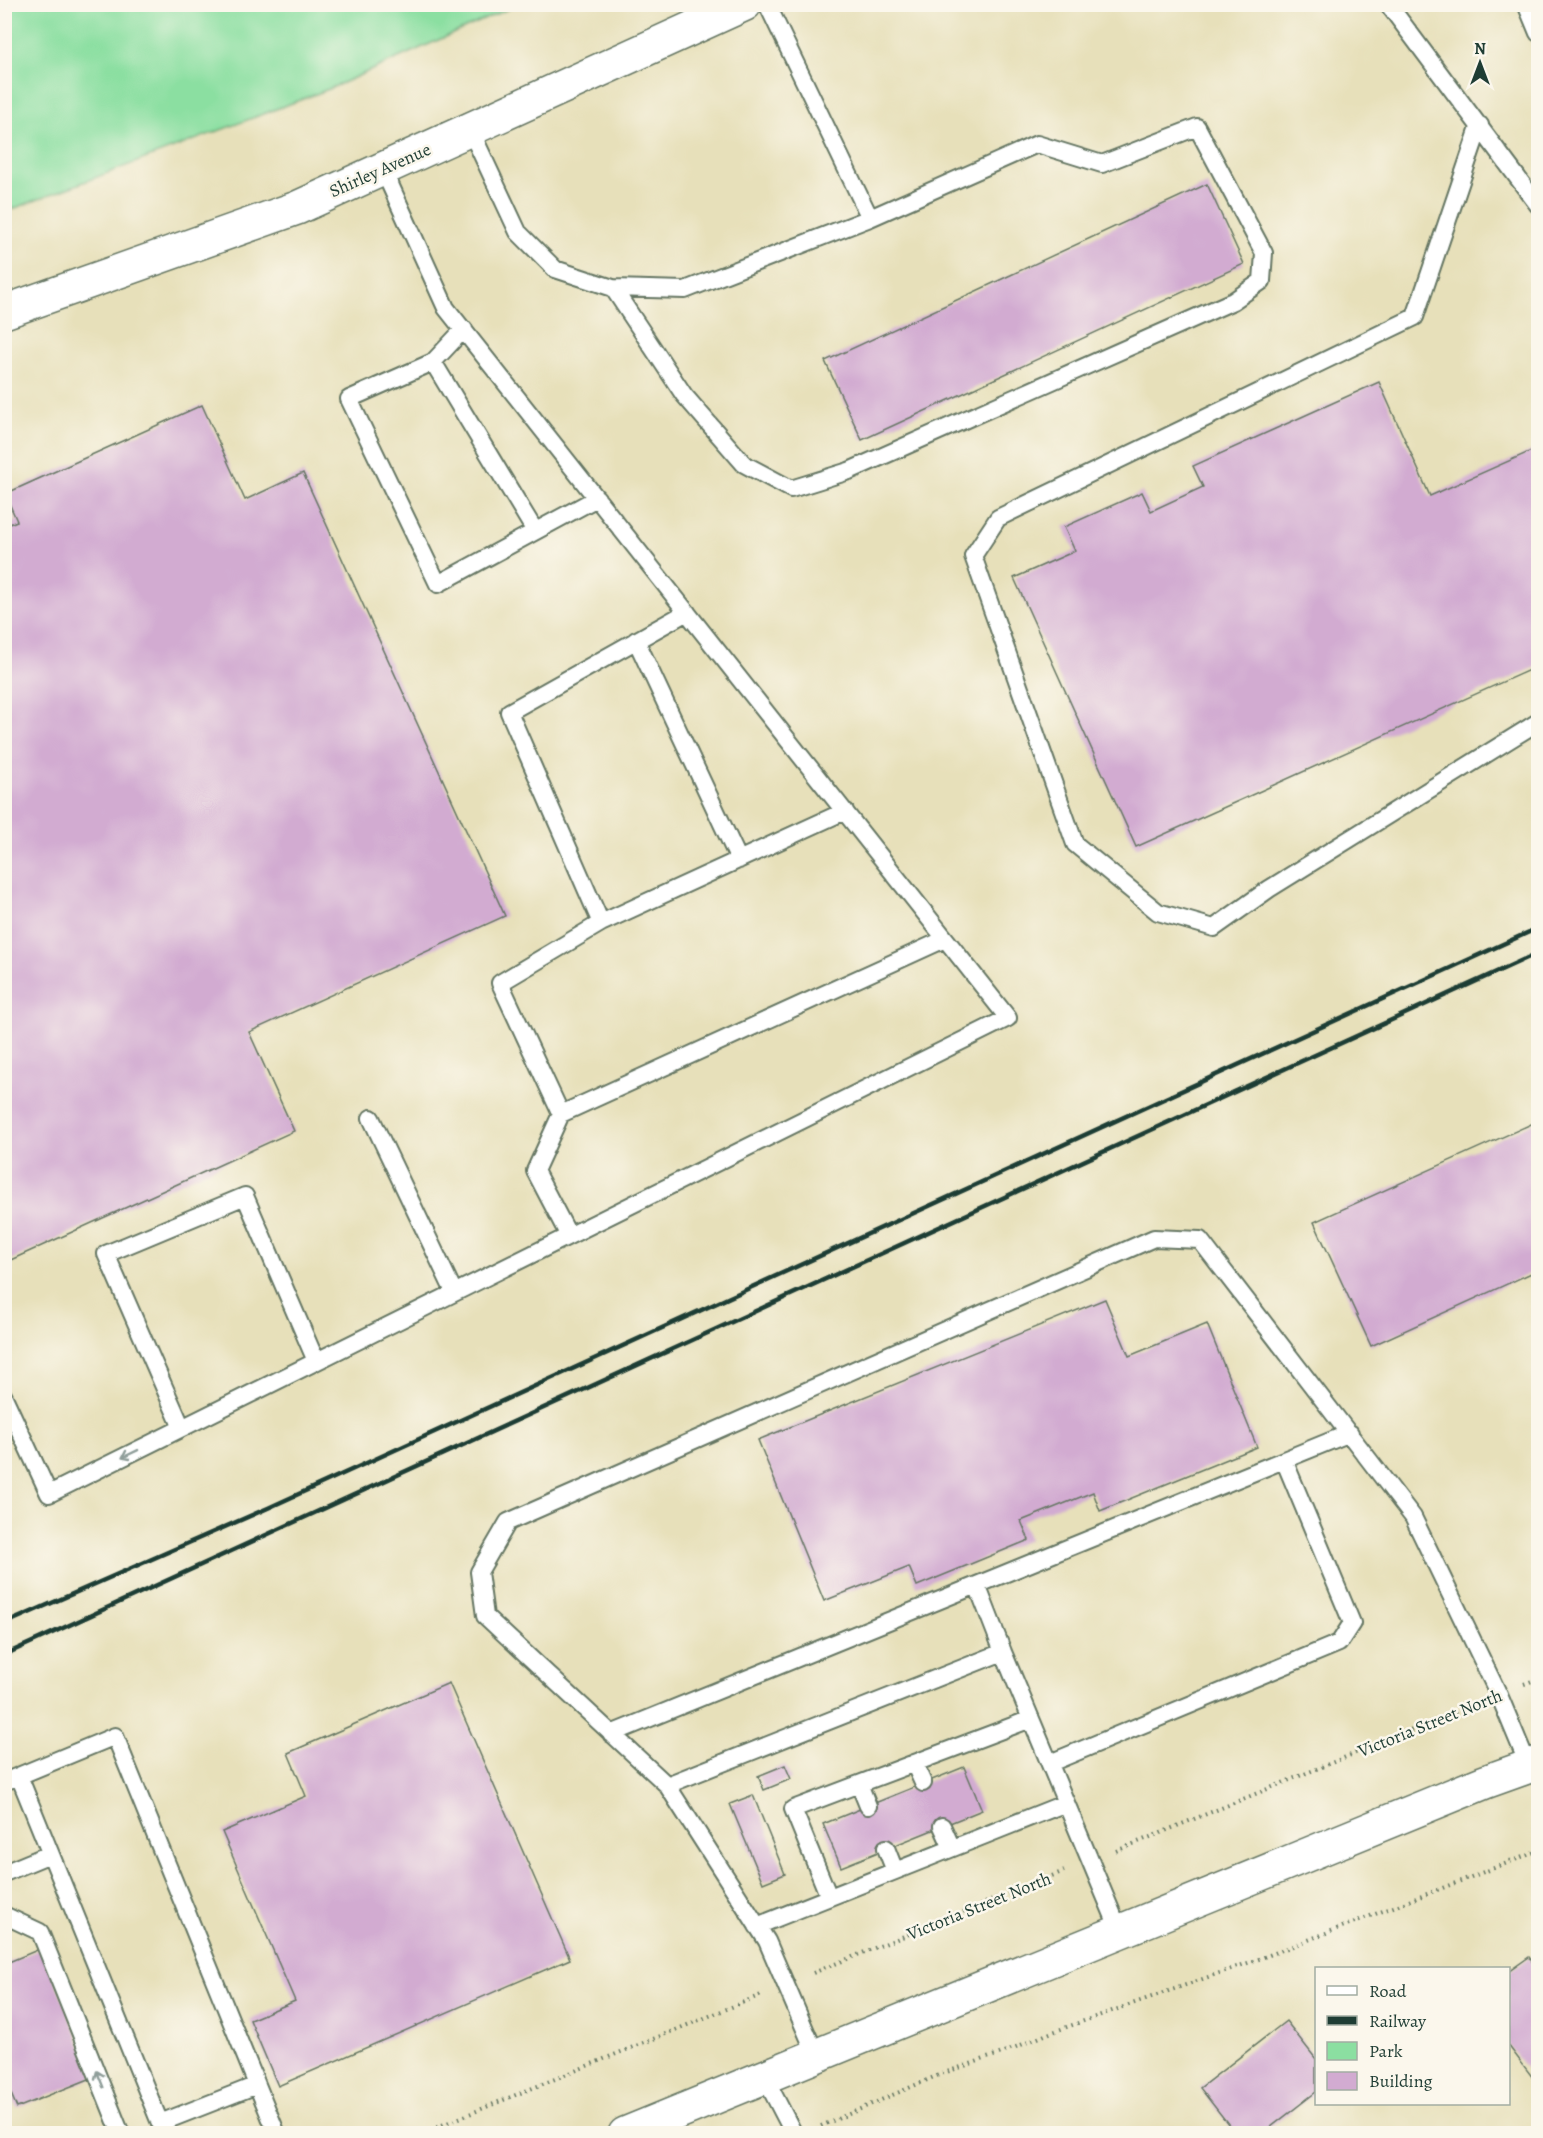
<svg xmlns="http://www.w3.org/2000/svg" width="1543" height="2138" viewBox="0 0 1543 2138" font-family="Alegreya,serif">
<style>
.green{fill:#8bdfa1;stroke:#558e6a;stroke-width:1.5}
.building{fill:#d2abd1}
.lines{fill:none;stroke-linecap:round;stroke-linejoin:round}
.lane-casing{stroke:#657663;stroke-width:20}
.secondary-casing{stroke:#657663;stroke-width:36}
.primary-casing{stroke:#657663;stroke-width:36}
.path{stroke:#657663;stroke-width:4;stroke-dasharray:1.5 4.5;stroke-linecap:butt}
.lane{stroke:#fff;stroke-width:16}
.secondary{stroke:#fff;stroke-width:33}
.primary{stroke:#fff;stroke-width:33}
.rail{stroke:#1f3d34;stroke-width:4.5}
.oneway{stroke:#8f9e9a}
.labels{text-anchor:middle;stroke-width:5;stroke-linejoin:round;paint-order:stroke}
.street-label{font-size:18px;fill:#1f3d34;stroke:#fbf7ec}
</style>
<rect width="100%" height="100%" fill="#fbf7ec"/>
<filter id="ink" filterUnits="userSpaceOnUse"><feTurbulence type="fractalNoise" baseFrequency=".0167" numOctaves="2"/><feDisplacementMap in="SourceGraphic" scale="12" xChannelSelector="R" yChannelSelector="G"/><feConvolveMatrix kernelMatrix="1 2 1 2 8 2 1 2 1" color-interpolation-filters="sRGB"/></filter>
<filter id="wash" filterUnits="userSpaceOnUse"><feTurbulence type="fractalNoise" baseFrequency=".008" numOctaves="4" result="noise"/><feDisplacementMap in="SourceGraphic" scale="24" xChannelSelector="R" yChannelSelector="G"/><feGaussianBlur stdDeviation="1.35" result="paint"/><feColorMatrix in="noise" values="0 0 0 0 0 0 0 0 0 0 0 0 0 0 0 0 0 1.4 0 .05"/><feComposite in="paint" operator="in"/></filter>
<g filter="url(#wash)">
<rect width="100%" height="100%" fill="#e7e0ba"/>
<!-- green -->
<path class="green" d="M 5,4 L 517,4 L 517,5 L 329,89 L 5,212 Z"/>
<g id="blocks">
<!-- building -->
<path class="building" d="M 1207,184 L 1244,264 L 862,440 L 825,361 Z
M 1379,382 L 1430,496 L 1538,448 L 1538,666 L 1136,847 L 1014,578 L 1075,551 L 1064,527 L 1142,492 L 1151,511 L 1203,487 L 1193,466 Z
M 202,405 L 245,500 L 303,473 L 505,916 L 249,1032 L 294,1131 L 4,1263 L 4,526 L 17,521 L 5,494 Z
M 1538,1121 L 1538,1270 L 1371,1346 L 1314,1222 Z
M 1105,1299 L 1129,1356 L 1207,1324 L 1257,1447 L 1100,1511 L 1093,1492 L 1021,1521 L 1029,1540 L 917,1586 L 909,1567 L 824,1601 L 758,1440 Z
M 449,1683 L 570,1959 L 278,2086 L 250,2020 L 295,2001 L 222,1832 L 306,1796 L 288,1753 Z
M 785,1765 L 791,1779 L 764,1790 L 758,1776 Z
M 964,1767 L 982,1810 L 841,1867 L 823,1824 Z
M 753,1795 L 785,1874 L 763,1883 L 730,1804 Z
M 42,1948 L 94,2077 L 17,2108 L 4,2077 L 4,1964 Z
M 1529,1957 L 1536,1967 L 1538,1965 L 1538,2074 L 1533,2078 L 1508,2045 L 1508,1972 Z
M 1286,2021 L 1316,2059 L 1316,2092 L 1262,2134 L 1236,2134 L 1200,2088 Z"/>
</g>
</g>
<g filter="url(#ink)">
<use href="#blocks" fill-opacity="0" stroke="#657663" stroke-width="1.5"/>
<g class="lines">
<!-- lane casing -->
<g class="lane-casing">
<path id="lane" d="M 1388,4 L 1538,205
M 1526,4 L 1538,33
M 1480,125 L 1415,317 L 998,518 L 973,556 L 1075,844 L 1158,912 L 1214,928 L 1269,889 L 1538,722
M 470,129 L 518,232 L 555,269 L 613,288 L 685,290 L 870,218 L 767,4
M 613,288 L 684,395 L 744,464 L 791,489 L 849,471 L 1233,301 L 1262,281 L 1264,253 L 1197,127 L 1102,164 L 1037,144 L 870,218
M 464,329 L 433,362 L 349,399 L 438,584 L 597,498
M 433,362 L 535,531
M 687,612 L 509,712 L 601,923 L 845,811
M 636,640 L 739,860
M 601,923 L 500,983 L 561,1114 L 945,939
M 561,1114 L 535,1171 L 569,1236
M 371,1118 L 454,1292
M 4,1397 L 49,1494 L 1008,1018 L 446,308 L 383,169
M 182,1428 L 106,1254 L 245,1196 L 316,1361
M 977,1585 L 1003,1652 L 1120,1932
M 611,1734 L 1350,1433
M 914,1763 L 923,1783
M 1050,1763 L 1339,1643 L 1352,1623 L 1284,1460
M 19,1776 L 160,2123 L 257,2085
M 4,1782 L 115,1736 L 277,2134
M 859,1784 L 868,1806
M 667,1785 L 1003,1652
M 942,1826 L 952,1848
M 886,1848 L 895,1871
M 4,1873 L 50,1854
M 829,1897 L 793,1809 L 1031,1719
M 4,1915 L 40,1932 L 121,2134
M 757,1926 L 1066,1803
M 816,2055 L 767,1941 L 667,1785 L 485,1616 L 479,1572 L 508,1522 L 1154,1238 L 1200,1240 L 1413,1517 L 1499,1695 L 1529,1767
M 764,2076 L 794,2134"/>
</g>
<!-- secondary casing -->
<g class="secondary-casing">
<path id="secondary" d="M 4,312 L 297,208 L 745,4"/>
</g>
<!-- primary casing -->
<g class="primary-casing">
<path id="primary" d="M 625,2134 L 1485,1782 L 1538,1763"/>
</g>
<!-- path -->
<path class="path" d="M 1524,1684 L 1538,1679
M 1116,1851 L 1473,1705
M 813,1973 L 1064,1871
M 821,2126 L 941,2074 L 999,2054 L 1050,2033 L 1259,1959 L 1538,1851
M 420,2134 L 761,1995"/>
<!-- lane -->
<use href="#lane" class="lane"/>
<!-- secondary -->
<use href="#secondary" class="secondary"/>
<!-- primary -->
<use href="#primary" class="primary"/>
<!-- rail -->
<path class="rail" d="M 4,1624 L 268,1508 L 1538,928
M 4,1655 L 1538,953"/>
</g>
<!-- one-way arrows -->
<defs><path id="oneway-shaft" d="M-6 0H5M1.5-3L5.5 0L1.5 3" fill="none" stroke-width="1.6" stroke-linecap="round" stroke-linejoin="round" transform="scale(1.5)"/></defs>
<g class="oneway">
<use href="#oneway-shaft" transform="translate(130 1454) rotate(154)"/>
<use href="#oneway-shaft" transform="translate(100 2079) rotate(-112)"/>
</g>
</g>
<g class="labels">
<!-- street labels -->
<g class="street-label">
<text transform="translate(380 170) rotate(-24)" y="6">Shirley Avenue</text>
<text transform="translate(1430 1723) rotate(-22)" y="6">Victoria Street North</text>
<text transform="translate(979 1906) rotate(-22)" y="6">Victoria Street North</text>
</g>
</g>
<!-- margin -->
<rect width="1543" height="2138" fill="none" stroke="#fbf7ec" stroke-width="24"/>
<!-- legend -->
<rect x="1315" y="1967" width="195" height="138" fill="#fbf7ec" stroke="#a3ada2" stroke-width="1.5"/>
<rect x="1327" y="1986" width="30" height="9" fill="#ffffff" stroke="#a3ada2" stroke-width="1.5"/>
<text x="1369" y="1997" font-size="18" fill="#1f3d34">Road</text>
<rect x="1327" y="2016" width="30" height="9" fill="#1f3d34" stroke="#a3ada2" stroke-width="1.5"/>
<text x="1369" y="2027" font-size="18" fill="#1f3d34">Railway</text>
<rect x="1327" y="2042" width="30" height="18" fill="#8bdfa1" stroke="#a3ada2" stroke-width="1.5"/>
<text x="1369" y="2057" font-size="18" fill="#1f3d34">Park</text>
<rect x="1327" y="2072" width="30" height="18" fill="#d2abd1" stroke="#a3ada2" stroke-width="1.5"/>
<text x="1369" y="2087" font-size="18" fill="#1f3d34">Building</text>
<!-- north arrow -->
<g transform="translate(1480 63)" stroke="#fbf7ec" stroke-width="4.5" paint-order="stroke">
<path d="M0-4.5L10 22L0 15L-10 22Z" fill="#1f3d34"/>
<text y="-9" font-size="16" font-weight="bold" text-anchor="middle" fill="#1f3d34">N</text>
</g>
</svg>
